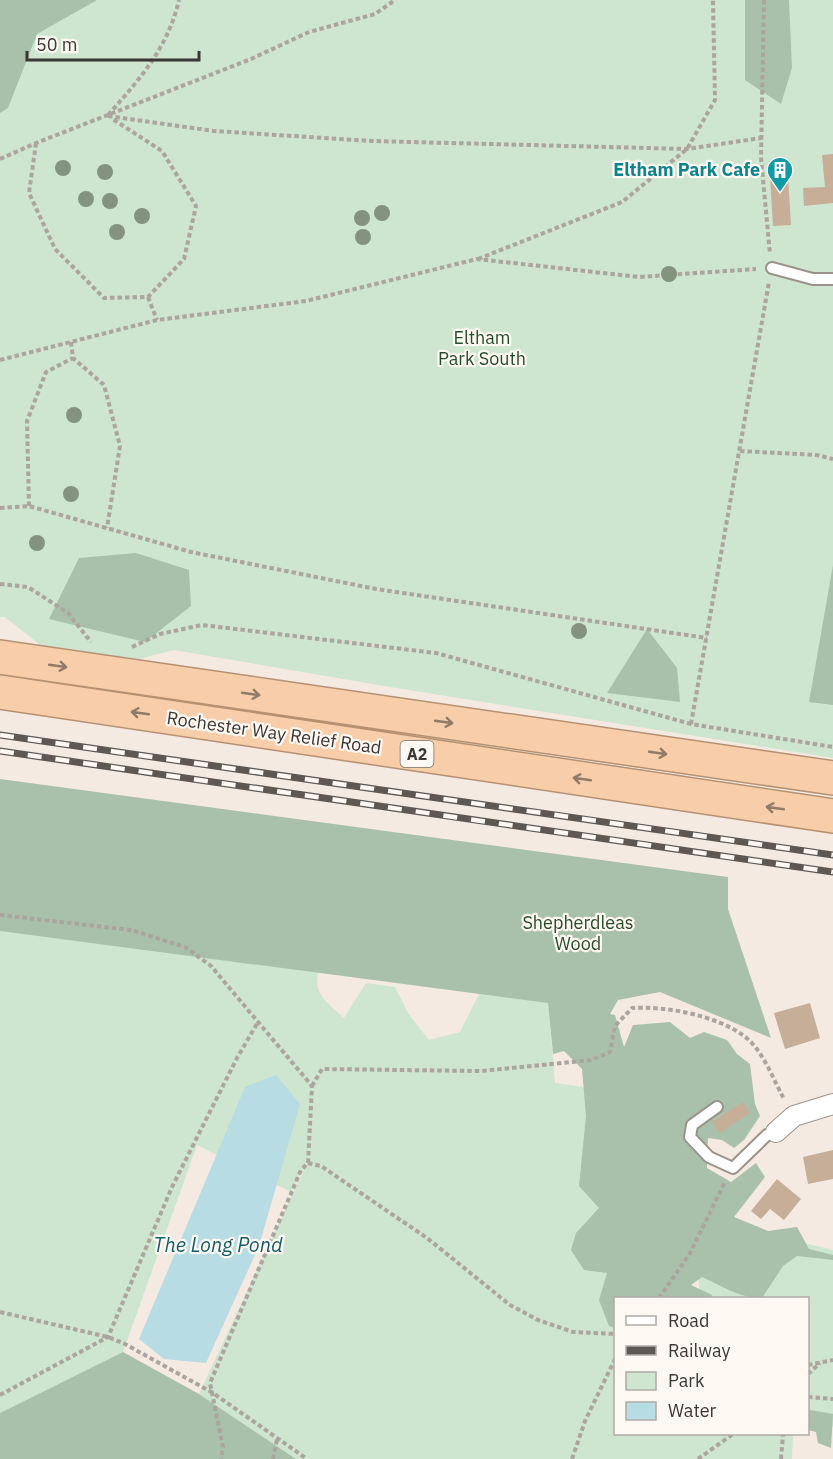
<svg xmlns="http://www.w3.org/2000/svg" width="833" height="1459" viewBox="0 0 833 1459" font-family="'IBM Plex Sans',sans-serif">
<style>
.green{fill:#cee5cf}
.forest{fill:#a9c1ab}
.water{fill:#b7dce3}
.building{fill:#c7ae99}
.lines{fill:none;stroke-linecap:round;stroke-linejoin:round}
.service-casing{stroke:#9b938b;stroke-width:14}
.minor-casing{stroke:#9b938b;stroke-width:22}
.trunk-casing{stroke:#b59172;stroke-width:36}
.path{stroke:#aca49e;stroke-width:4;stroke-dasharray:4.5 3;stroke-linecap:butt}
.service{stroke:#fff;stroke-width:10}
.minor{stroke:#fff;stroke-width:20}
.trunk{stroke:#f8ceaa;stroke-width:33}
.rail-casing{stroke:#5d5854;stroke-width:7}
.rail{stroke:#fef8f3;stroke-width:4.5;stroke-dasharray:14;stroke-linecap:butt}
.tree{fill:#83937e}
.oneway{stroke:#907b69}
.labels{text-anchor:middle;stroke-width:4.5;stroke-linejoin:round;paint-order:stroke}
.shield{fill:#fef8f3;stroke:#76716d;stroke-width:1.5}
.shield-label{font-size:16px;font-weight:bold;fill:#3b3734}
.culture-label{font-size:18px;font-weight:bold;fill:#0d838f;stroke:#fef8f3;text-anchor:end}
.park-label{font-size:18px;fill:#264c2c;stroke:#fef8f3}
.street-label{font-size:18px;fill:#3b3734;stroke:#fef8f3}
.water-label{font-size:20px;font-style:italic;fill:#145e69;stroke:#fef8f3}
</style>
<rect width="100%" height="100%" fill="#f4eae2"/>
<!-- green -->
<path class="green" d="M 0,0 L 833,0 L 833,758 L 390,687 L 174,650 L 139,659 L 40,645 L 5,617 L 0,617 Z
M 0,920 L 322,957 C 311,992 319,995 344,1018 L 366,983 L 395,987 L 408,1013 L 429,1040 L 460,1032 L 485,982 L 548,1003 L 555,1083 L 599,1089 L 623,1194 L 616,1298 L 616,1434 L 793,1434 L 792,1459 L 296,1459 L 199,1394 L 310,1157 L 291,1192 L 197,1145 L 123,1352 L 0,1413 Z
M 784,1238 L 833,1250 L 833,1427 L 808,1423 L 808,1298 L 700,1298 L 697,1265 Z"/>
<!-- forest -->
<path class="forest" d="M 0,0 L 97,0 L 37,34 L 8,108 L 0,113 Z
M 745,0 L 789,0 L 792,68 L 781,104 L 745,80 Z
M 136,553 L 189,570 L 191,606 L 145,642 L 49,619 L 79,558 Z
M 833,565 L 833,705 L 809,702 Z
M 647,629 L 677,668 L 680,702 L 607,693 Z
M 0,779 L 728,877 L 728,909 L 771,1038 L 660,992 L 618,1000 L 610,1014 L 615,1015 L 624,1047 L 633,1025 L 670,1022 L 690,1038 L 704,1032 L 727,1040 L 737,1054 L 750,1064 L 755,1104 L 760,1116 L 744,1140 L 734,1148 L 722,1140 L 708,1138 L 707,1168 L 731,1182 L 756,1163 L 765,1177 L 734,1217 L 768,1231 L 797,1227 L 809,1249 L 833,1255 L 833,1260 L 797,1256 L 783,1266 L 762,1298 C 739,1298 722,1286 702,1277 L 691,1285 L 712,1295 L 711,1298 L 616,1298 L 615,1328 L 609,1326 L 599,1300 L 607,1273 L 584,1270 L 571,1250 L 576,1233 L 599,1208 L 579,1186 L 586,1116 L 582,1069 L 564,1051 L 553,1054 L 548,1003 L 0,931 Z
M 123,1352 L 199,1394 L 296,1459 L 0,1459 L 0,1413 Z
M 810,1410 L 833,1414 L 831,1448 L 818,1443 L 816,1432 L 808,1430 L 808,1411 Z"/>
<!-- water -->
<path class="water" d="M 276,1075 L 300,1104 L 259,1246 L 206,1363 L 164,1359 L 139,1339 L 245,1087 Z"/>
<!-- building -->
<path class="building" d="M 833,154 L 833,203 L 804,206 L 803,188 L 825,187 L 822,155 Z
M 787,160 L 791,225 L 773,226 L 769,161 Z
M 810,1003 L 820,1038 L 785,1049 L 774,1013 Z
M 743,1102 L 750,1113 L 720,1133 L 712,1122 Z
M 833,1150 L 833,1179 L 808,1184 L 803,1157 Z
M 777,1179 L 801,1199 L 784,1220 L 770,1209 L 761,1219 L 751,1211 Z"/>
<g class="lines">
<!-- service casing -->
<g class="service-casing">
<path id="service" d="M 772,268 L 813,279 L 833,279
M 717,1107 L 692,1125 L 690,1137 L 709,1157 L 733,1168 L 767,1135 L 776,1132"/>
</g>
<!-- minor casing -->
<g class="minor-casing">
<path id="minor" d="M 776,1132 L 794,1116 L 833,1104"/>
</g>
<!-- trunk casing -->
<g class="trunk-casing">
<path id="trunk" d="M 0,657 L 833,778
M 0,692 L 833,816"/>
</g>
<!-- path -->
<path class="path" d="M 764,0 L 761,158 L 770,254
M 108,115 C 139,80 168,48 179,0
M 108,116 L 214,131 L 372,141 L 687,149 L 761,138
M 36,143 L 29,193 L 55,249 L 104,298 L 148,297 L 184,259 L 196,206 L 162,151 L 111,118
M 0,159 L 36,143 L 251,59 L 309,32 L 375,14 L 395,0
M 478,259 L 622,202 L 687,149 L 715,100 L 713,0
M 148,297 L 157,320
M 71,342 L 73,358 L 104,385 L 120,446 L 107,528
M 0,360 L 157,320 L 306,301 L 477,259 L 639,277 L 756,269
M 740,451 L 817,455 L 833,459
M 29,506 L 27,421 L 46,372 L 73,358
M 0,508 L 29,506 L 191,552 L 376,589 L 707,638
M 0,584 L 28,587 L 68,613 L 91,642
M 132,647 L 160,634 L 202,625 L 436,653 L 691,724 L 833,747
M 691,724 L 769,282
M 0,915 L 131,930 L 185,947 L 211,966 L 312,1086 L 308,1163 L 301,1170 L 210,1383 L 223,1447 L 221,1459
M 312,1086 L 322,1069 L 481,1071 L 591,1060 L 610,1052 L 615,1026 L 632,1008 C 665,1006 716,1015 744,1036 C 763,1050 773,1079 784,1099
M 308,1163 L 321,1166 L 427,1238 L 510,1305 L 538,1320 L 573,1332 L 616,1334
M 659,1298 L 689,1255 L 725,1182
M 0,1312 L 108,1337 L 125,1344 L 213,1393 L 307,1459
M 808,1365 L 833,1360
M 808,1374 L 820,1363
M 0,1395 L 108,1337 L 172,1187 L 237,1058 L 258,1022
M 808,1397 L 833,1399
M 273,1459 L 277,1439
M 572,1459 L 585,1421 L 616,1357
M 698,1459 L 733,1434
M 781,1459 L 783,1434"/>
<!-- service -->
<use href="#service" class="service"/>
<!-- minor -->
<use href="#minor" class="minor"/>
<!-- trunk -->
<use href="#trunk" class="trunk"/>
<!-- rail casing -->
<g class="rail-casing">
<path id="rail" d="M 0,735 L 833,855
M 0,751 L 833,872"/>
</g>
<!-- rail -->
<use href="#rail" class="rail"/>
</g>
<!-- trees -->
<g class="tree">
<circle cx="63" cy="168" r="8"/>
<circle cx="105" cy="172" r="8"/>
<circle cx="86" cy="199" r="8"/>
<circle cx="110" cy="201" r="8"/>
<circle cx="382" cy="213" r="8"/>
<circle cx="142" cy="216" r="8"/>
<circle cx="362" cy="218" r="8"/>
<circle cx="117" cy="232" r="8"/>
<circle cx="363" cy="237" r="8"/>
<circle cx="669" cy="274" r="8"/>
<circle cx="74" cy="415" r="8"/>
<circle cx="71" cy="494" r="8"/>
<circle cx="37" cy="543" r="8"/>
<circle cx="579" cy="631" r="8"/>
</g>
<!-- one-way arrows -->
<defs><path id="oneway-shaft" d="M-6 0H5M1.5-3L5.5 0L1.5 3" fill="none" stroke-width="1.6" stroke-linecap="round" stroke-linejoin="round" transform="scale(1.5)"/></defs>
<g class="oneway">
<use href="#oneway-shaft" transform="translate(58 666) rotate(8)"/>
<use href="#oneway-shaft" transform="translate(251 694) rotate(8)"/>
<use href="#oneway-shaft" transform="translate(140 713) rotate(-172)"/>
<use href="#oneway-shaft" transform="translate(444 722) rotate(8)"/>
<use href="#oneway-shaft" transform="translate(658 753) rotate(8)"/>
<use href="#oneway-shaft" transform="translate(582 779) rotate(-172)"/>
<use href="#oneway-shaft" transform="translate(775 808) rotate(-172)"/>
</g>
<!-- icons -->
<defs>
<g id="building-pin" transform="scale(1.35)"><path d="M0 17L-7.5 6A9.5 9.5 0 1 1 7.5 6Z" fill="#0f9aa8" stroke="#fef8f3"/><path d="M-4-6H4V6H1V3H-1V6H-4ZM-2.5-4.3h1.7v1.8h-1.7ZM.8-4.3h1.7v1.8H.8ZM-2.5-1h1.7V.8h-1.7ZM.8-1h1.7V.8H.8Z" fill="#fff"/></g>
</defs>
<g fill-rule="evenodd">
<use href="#building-pin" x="780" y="170"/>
</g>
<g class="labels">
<!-- shield labels -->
<rect class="shield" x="400.5" y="741" width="33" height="26" rx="4.5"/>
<g class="shield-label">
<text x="417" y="760">A2</text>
</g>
<!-- culture labels -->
<g class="culture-label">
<text x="760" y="176">Eltham Park Cafe</text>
</g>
<!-- park labels -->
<g class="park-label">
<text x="482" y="344">Eltham<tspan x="482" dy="21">Park South</tspan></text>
<text x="578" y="929">Shepherdleas<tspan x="578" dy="21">Wood</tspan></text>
</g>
<!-- street labels -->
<g class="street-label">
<text transform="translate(274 733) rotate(8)" y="6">Rochester Way Relief Road</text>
</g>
<!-- water labels -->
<g class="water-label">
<text x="218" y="1252">The Long Pond</text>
</g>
</g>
<!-- legend -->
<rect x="614" y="1297" width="195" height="138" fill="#fef8f3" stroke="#b0aba7" stroke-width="1.5"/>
<rect x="626" y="1316" width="30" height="9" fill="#ffffff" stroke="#b0aba7" stroke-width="1.5"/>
<text x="668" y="1327" font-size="18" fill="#3b3734">Road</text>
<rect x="626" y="1346" width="30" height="9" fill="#5d5854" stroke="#b0aba7" stroke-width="1.5"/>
<text x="668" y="1357" font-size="18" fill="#3b3734">Railway</text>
<rect x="626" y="1372" width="30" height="18" fill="#cee5cf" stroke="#b0aba7" stroke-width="1.5"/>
<text x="668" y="1387" font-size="18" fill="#3b3734">Park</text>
<rect x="626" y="1402" width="30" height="18" fill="#b7dce3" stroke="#b0aba7" stroke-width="1.5"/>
<text x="668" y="1417" font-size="18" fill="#3b3734">Water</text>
<!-- scale -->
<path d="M27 51v9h172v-9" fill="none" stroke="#3b3734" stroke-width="3"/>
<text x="36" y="51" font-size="18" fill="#3b3734" stroke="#fef8f3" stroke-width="4.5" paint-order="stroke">50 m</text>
</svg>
